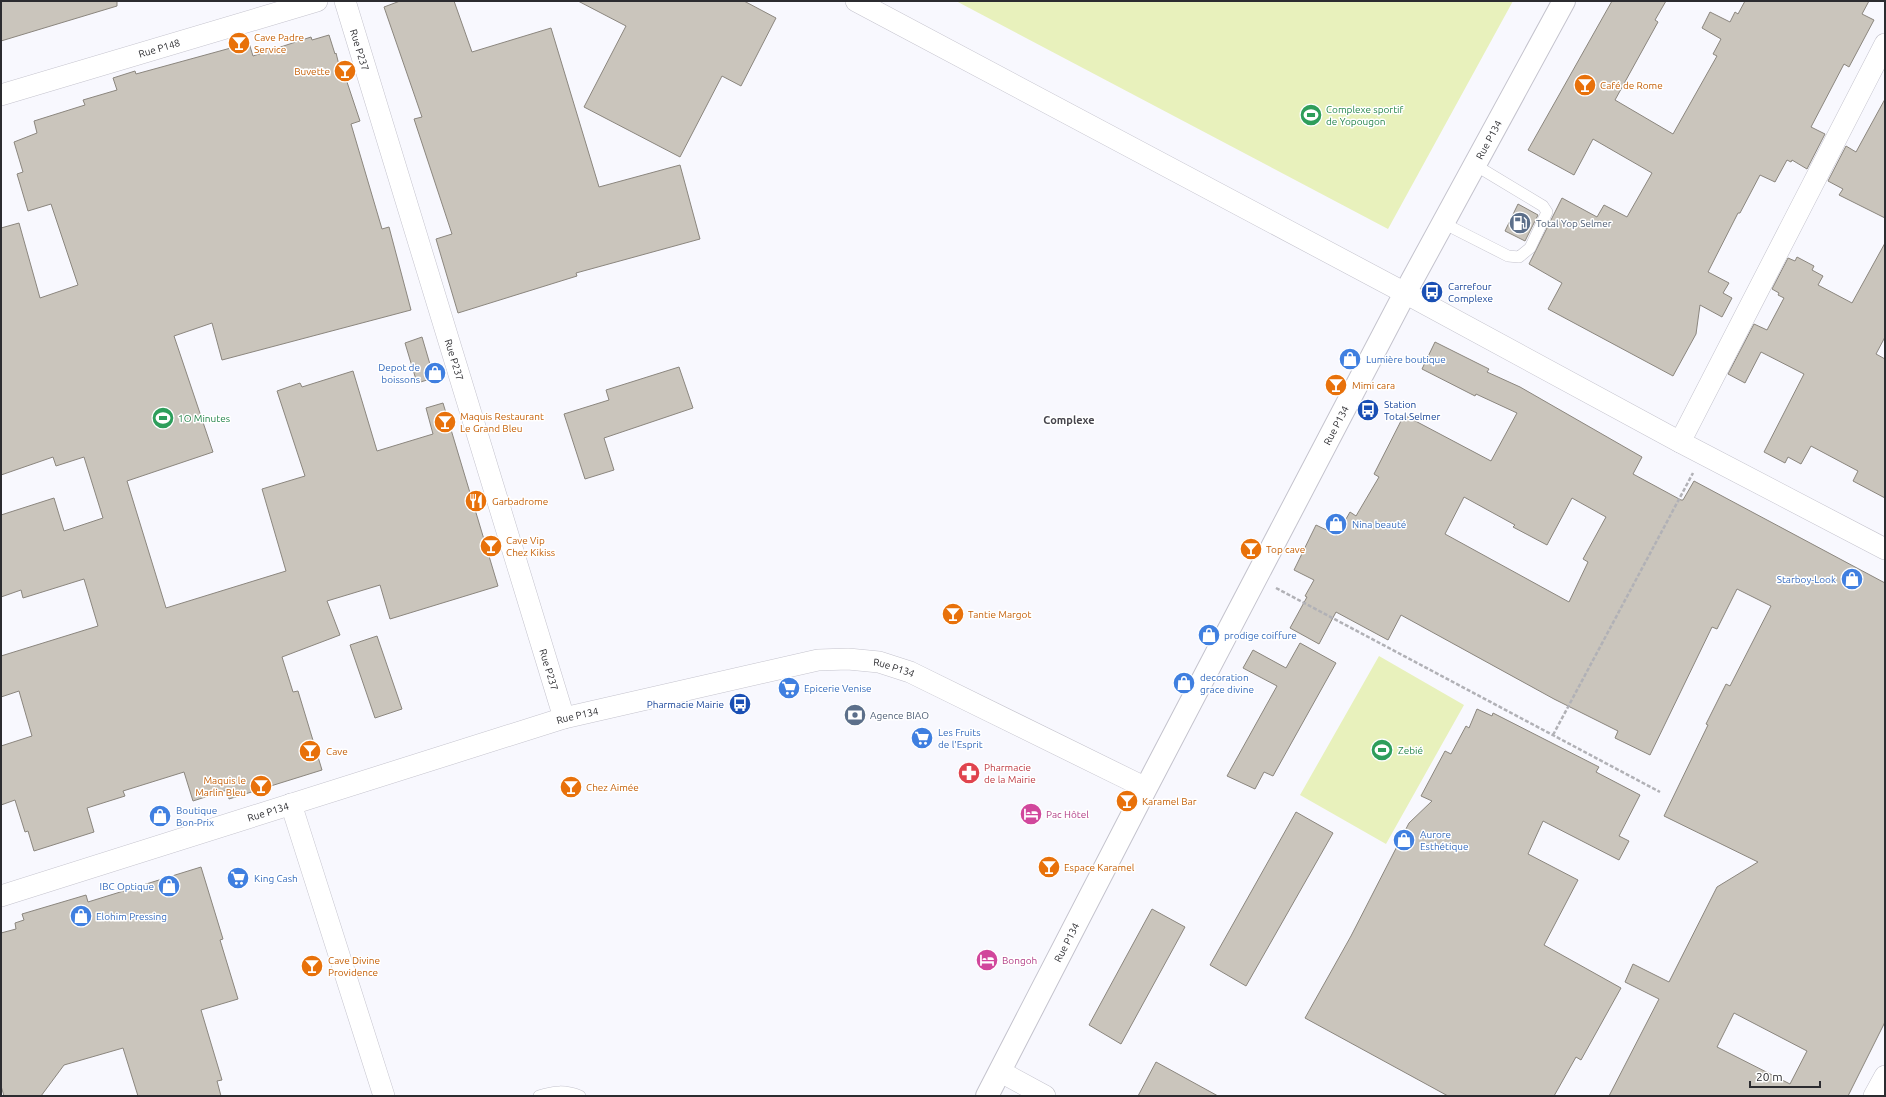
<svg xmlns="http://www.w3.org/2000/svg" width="1886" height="1097" viewBox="0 0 1886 1097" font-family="Ubuntu,sans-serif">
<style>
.green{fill:#e8f1bc}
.building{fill:#cac5bc;stroke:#8b867e;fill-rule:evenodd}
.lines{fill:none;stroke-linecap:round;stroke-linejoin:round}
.service-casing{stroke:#c4c3cd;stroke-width:12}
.minor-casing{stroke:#c4c3cd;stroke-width:22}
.tertiary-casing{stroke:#c4c3cd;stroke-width:24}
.path{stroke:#b1b1b6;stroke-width:2.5;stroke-dasharray:4 2;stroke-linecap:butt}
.service{stroke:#fff;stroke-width:11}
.minor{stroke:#fff;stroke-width:21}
.tertiary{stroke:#fff;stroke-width:22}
.labels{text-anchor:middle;stroke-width:3;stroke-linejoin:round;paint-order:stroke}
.food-label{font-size:10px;fill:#c56008;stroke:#fff;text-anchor:start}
.street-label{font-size:10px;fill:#2c2c30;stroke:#fff}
.leisure-label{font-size:10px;fill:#27864d;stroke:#fff;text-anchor:start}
.service-label{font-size:10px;fill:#4e5e75;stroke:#fff;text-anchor:start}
.transit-label{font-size:10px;fill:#164399;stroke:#fff;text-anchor:start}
.shop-label{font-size:10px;fill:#366cbe;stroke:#fff;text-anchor:start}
.health-label{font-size:10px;fill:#be3a42;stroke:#fff;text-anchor:start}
.hotel-label{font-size:10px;fill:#b23c85;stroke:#fff;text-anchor:start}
.neighbourhood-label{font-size:11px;font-weight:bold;fill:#45444c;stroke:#fff}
</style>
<rect width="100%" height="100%" fill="#f8f8fe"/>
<!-- green -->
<path class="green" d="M 956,1 L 1513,1 L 1388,229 Z
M 1379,656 L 1464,705 L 1386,844 L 1300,795 Z"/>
<!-- building -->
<path class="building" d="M 1,1 L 117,1 L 117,6 L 1,41 Z
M 400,1 L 454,1 L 472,52 L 551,28 L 599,187 L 680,165 L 700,239 L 576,273 L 577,276 L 458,313 L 436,239 L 452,234 L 414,119 L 422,117 L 384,7 Z
M 578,1 L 744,1 L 776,18 L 741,86 L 722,76 L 680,157 L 584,107 L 626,26 Z
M 1612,1 L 1666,1 L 1655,20 L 1658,22 L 1615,100 L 1673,134 L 1717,56 L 1713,54 L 1721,39 L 1702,28 L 1710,12 L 1730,22 L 1735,12 L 1738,14 L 1745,1 L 1869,1 L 1862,14 L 1874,20 L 1849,67 L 1844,64 L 1811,127 L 1825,134 L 1807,169 L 1792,160 L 1791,162 L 1787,160 L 1775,182 L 1760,175 L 1740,213 L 1738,213 L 1708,272 L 1729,283 L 1723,293 L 1732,298 L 1722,317 L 1700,305 L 1696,334 L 1673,376 L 1548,309 L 1562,283 L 1529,264 L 1562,198 L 1597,217 L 1604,205 L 1627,217 L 1652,173 L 1593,139 L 1574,175 L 1528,150 Z
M 329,35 L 335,54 L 336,53 L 339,65 L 341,64 L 360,121 L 351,124 L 382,229 L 389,227 L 411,310 L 222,360 L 212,323 L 174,336 L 213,452 L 127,481 L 166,608 L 286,571 L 262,489 L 305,476 L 277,391 L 300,383 L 302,387 L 353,371 L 377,451 L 433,434 L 426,408 L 443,403 L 498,586 L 390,619 L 380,585 L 327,601 L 340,635 L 282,657 L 293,692 L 298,691 L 322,770 L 229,799 L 227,790 L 193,801 L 184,772 L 123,791 L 125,796 L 87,808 L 94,832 L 34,851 L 28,831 L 25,832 L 15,800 L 1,805 L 1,746 L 32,736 L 19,691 L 1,697 L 1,656 L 98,626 L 84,579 L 23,598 L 21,590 L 1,597 L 1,515 L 54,498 L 64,531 L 103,518 L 84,457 L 56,466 L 53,457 L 1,475 L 1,228 L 19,223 L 40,298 L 78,285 L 51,204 L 28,211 L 17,174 L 23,172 L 14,142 L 37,133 L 34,121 L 85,105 L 83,100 L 117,90 L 113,78 L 135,71 L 136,74 L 249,43 L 253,56 L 311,37 L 312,40 Z
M 1885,99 L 1885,218 L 1839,195 L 1843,189 L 1828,181 L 1846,146 L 1856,152 Z
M 1518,204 L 1538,215 L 1525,241 L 1505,231 Z
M 1885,243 L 1885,337 L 1876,354 L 1885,359 L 1885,498 L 1853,481 L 1858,471 L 1811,446 L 1801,464 L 1788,457 L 1785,463 L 1764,452 L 1804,374 L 1761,352 L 1745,383 L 1728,374 L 1754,324 L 1767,330 L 1784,298 L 1778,295 L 1779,293 L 1772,289 L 1788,258 L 1795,261 L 1797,257 L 1814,266 L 1812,270 L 1823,276 L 1818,285 L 1852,303 Z
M 422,337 L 434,378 L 417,383 L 405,343 Z
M 1435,342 L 1489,369 L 1487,372 L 1520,387 L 1642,457 L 1633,474 L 1681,500 L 1683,500 L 1694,481 L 1885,583 L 1885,1022 L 1848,1096 L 1609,1096 L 1659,999 L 1625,982 L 1633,964 L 1669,982 L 1717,887 L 1758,862 L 1664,816 L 1708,725 L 1706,724 L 1726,684 L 1730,686 L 1771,606 L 1737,589 L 1717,629 L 1712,627 L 1650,755 L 1615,738 L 1618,731 L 1554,699 L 1401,615 L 1388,640 L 1336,612 L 1319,644 L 1290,628 L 1307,597 L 1305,596 L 1314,580 L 1294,570 L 1316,525 L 1337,535 L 1350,512 L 1356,516 L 1379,477 L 1374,474 L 1404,415 L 1491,461 L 1517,413 L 1476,394 L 1475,396 L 1422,369 ZM 1464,497 L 1515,525 L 1513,527 L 1547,545 L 1572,498 L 1606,517 L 1583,559 L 1588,562 L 1569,602 L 1445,534 ZM 1734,1013 L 1807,1051 L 1790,1084 L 1717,1047 Z
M 679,367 L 693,408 L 604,438 L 614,470 L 585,479 L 564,414 L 609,400 L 606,390 Z
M 377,636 L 402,709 L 375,718 L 350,645 Z
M 1300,643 L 1336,663 L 1273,776 L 1264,772 L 1255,789 L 1227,776 L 1277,686 L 1243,668 L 1253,650 L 1286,668 Z
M 1477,709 L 1492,716 L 1493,713 L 1599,767 L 1596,772 L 1640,795 L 1619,836 L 1629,841 L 1619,860 L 1543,821 L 1528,854 L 1578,880 L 1544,945 L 1621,988 L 1581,1060 L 1576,1057 L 1554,1096 L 1448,1096 L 1305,1018 L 1351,936 L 1409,823 L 1432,801 L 1421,796 L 1445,751 L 1451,754 L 1466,726 L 1469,728 Z
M 1296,812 L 1333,833 L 1246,986 L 1210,965 Z
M 201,867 L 223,939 L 220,940 L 238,999 L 201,1010 L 222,1080 L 217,1081 L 221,1096 L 138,1096 L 123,1048 L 64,1065 L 41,1096 L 4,1096 L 1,1086 L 1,933 L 16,929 L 15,923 L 24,920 L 22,914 L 86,895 L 88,902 Z
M 1152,909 L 1185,927 L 1121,1044 L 1089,1025 Z
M 1156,1062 L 1218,1096 L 1138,1096 Z"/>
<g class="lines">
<!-- service casing -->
<g class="service-casing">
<path id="service" d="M 1443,223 L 1508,256 L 1519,257 L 1530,248 L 1547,212 L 1543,206 L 1475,165
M 539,1096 C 554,1091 565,1090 580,1096"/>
</g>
<!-- minor casing -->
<g class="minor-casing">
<g id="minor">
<path id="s1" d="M 345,1 L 564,718"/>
<path d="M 856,1 L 1405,293 L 1680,442 L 1885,549"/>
<path id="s2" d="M 1,95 L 317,1"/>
<path d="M 1680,442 L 1885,44"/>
<path d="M 291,804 L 384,1096"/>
<path id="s3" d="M 1,896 L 564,718 L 818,660 L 848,659 L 879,662 L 910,672 L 1146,788"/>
<path d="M 1001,1072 L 1045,1096"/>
<path d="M 1874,1096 L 1885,1076"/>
</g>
</g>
<!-- tertiary casing -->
<g class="tertiary-casing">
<g id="tertiary">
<path id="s4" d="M 987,1096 L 1146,788 L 1405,293 L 1564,1"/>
</g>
</g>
<!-- path -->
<path class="path" d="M 1276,588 L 1660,792
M 1553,735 L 1693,473"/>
<!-- service -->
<use href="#service" class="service"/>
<!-- minor -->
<use href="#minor" class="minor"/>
<!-- tertiary -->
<use href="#tertiary" class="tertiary"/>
</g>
<!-- icons -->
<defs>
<g id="bar-disc" transform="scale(1.15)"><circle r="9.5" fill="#e8710a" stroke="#fff"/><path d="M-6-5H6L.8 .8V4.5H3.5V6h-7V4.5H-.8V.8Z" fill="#fff"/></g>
<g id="stadium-disc" transform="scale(1.15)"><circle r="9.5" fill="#2e9e5b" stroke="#fff"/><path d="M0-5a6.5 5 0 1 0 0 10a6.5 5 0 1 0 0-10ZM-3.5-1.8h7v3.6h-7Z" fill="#fff"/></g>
<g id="fuel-disc" transform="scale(1.15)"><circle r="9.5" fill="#5c6f8a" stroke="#fff"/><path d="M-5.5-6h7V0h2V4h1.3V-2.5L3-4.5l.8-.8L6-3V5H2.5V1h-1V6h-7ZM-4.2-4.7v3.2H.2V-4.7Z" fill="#fff"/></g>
<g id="bus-disc" transform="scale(1.15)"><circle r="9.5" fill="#1a4fb4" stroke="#fff"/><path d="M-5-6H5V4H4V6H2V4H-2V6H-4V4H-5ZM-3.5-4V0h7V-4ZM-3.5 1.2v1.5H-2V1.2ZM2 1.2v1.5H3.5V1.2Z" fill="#fff"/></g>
<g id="shop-disc" transform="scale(1.15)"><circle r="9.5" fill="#3f7fe0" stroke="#fff"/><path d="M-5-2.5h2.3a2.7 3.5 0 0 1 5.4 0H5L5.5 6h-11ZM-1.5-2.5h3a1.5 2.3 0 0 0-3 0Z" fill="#fff"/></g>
<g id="restaurant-disc" transform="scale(1.15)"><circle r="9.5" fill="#e8710a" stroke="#fff"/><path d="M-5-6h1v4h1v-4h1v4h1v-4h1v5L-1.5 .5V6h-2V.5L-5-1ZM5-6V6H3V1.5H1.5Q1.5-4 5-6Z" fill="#fff"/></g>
<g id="supermarket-disc" transform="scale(1.15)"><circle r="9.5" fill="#3f7fe0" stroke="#fff"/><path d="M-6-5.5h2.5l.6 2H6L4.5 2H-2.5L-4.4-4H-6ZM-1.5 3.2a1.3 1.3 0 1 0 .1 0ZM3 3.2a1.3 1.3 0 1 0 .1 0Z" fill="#fff"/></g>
<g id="bank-disc" transform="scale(1.15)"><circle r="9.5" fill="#5c6f8a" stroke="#fff"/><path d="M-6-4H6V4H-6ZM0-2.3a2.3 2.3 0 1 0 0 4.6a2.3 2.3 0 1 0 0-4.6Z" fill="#fff"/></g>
<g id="pharmacy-disc" transform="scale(1.15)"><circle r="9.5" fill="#e0444e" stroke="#fff"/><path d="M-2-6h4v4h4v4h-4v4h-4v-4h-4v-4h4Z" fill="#fff"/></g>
<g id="hotel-disc" transform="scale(1.15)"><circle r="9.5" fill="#d1479c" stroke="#fff"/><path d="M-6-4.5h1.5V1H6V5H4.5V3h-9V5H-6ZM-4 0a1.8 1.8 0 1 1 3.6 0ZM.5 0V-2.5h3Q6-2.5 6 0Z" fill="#fff"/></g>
</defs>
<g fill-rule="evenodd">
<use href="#bar-disc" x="239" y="43"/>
<use href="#bar-disc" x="345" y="71"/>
<use href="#bar-disc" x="1585" y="85"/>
<use href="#stadium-disc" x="1311" y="115"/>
<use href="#fuel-disc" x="1520" y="223"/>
<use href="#bus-disc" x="1432" y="292"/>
<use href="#shop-disc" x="1350" y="359"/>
<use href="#shop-disc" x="435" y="373"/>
<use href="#bar-disc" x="1336" y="385"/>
<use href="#bus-disc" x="1368" y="410"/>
<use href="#stadium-disc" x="163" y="418"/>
<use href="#bar-disc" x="445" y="422"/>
<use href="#restaurant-disc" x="476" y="501"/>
<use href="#shop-disc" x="1336" y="524"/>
<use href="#bar-disc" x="491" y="546"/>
<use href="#bar-disc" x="1251" y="549"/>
<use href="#shop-disc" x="1852" y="579"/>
<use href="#bar-disc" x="953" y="614"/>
<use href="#shop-disc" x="1209" y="635"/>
<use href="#shop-disc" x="1184" y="683"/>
<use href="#supermarket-disc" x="789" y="688"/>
<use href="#bus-disc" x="740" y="704"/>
<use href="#bank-disc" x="855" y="715"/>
<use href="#supermarket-disc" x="922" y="738"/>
<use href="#stadium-disc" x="1382" y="750"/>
<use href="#bar-disc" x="310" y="751"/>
<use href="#pharmacy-disc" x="969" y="773"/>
<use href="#bar-disc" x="261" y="786"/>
<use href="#bar-disc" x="571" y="787"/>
<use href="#bar-disc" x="1127" y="801"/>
<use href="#hotel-disc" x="1031" y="814"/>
<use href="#shop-disc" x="160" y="816"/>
<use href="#shop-disc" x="1404" y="840"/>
<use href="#bar-disc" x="1049" y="867"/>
<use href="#supermarket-disc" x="238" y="878"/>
<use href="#shop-disc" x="169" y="886"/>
<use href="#shop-disc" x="81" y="916"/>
<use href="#hotel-disc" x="987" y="960"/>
<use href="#bar-disc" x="312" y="966"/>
</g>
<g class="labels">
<!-- food labels -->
<g class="food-label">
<text x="254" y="41">Cave Padre<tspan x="254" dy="12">Service</tspan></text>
<text x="330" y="75" text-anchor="end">Buvette</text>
<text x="1600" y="89">Café de Rome</text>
<text x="1352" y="389">Mimi cara</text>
<text x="460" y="420">Maquis Restaurant<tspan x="460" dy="12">Le Grand Bleu</tspan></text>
<text x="492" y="505">Garbadrome</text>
<text x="506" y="544">Cave Vip<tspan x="506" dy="12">Chez Kikiss</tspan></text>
<text x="1266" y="553">Top cave</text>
<text x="968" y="618">Tantie Margot</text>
<text x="326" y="755">Cave</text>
<text x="246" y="784" text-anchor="end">Maquis le<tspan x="246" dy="12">Marlin Bleu</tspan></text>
<text x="586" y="791">Chez Aimée</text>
<text x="1142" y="805">Karamel Bar</text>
<text x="1064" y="871">Espace Karamel</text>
<text x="328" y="964">Cave Divine<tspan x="328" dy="12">Providence</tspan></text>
</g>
<!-- street labels -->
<g class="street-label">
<text dy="4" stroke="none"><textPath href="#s2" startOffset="165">Rue P148</textPath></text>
<text dy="4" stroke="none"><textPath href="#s1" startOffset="51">Rue P237</textPath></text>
<text dy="4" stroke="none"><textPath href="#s4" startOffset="1080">Rue P134</textPath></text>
<text dy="4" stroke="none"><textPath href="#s1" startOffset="375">Rue P237</textPath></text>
<text dy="4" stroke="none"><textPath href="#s4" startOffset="756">Rue P134</textPath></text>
<text dy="4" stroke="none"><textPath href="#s3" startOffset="928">Rue P134</textPath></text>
<text dy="4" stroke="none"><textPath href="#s1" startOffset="699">Rue P237</textPath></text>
<text dy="4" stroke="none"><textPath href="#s3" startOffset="604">Rue P134</textPath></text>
<text dy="4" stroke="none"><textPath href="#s3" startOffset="280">Rue P134</textPath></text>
<text dy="4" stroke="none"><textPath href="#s4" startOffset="173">Rue P134</textPath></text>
</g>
<!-- leisure labels -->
<g class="leisure-label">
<text x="1326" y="113">Complexe sportif<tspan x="1326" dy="12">de Yopougon</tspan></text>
<text x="178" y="422">1O Minutes</text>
<text x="1398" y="754">Zebié</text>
</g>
<!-- service labels -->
<g class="service-label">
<text x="1536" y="227">Total Yop Selmer</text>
<text x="870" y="719">Agence BIAO</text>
</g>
<!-- transit labels -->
<g class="transit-label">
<text x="1448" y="290">Carrefour<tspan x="1448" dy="12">Complexe</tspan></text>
<text x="1384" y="408">Station<tspan x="1384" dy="12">Total Selmer</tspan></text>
<text x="724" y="708" text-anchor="end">Pharmacie Mairie</text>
</g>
<!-- shop labels -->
<g class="shop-label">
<text x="1366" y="363">Lumière boutique</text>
<text x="420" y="371" text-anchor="end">Depot de<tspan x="420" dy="12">boissons</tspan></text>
<text x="1352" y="528">Nina beauté</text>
<text x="1836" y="583" text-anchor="end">Starboy-Look</text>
<text x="1224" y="639">prodige coiffure</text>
<text x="1200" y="681">decoration<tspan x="1200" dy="12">grace divine</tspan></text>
<text x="804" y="692">Epicerie Venise</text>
<text x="938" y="736">Les Fruits<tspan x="938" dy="12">de l'Esprit</tspan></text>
<text x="176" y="814">Boutique<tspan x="176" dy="12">Bon-Prix</tspan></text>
<text x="1420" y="838">Aurore<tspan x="1420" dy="12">Esthétique</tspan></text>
<text x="254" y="882">King Cash</text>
<text x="154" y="890" text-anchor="end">IBC Optique</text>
<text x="96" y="920">Elohim Pressing</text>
</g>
<!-- health labels -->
<g class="health-label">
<text x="984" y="771">Pharmacie<tspan x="984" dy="12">de la Mairie</tspan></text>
</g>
<!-- hotel labels -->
<g class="hotel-label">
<text x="1046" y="818">Pac Hôtel</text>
<text x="1002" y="964">Bongoh</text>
</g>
<!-- neighbourhood labels -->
<g class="neighbourhood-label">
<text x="1069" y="424">Complexe</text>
</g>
</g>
<!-- border -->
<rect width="1886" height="1097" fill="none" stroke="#2c2c30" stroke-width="4"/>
<!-- scale -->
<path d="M1750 1081v6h70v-6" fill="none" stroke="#2c2c30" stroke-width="2"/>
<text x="1756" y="1081" font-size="12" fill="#2c2c30" stroke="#ffffff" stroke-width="3" paint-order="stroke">20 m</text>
</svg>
